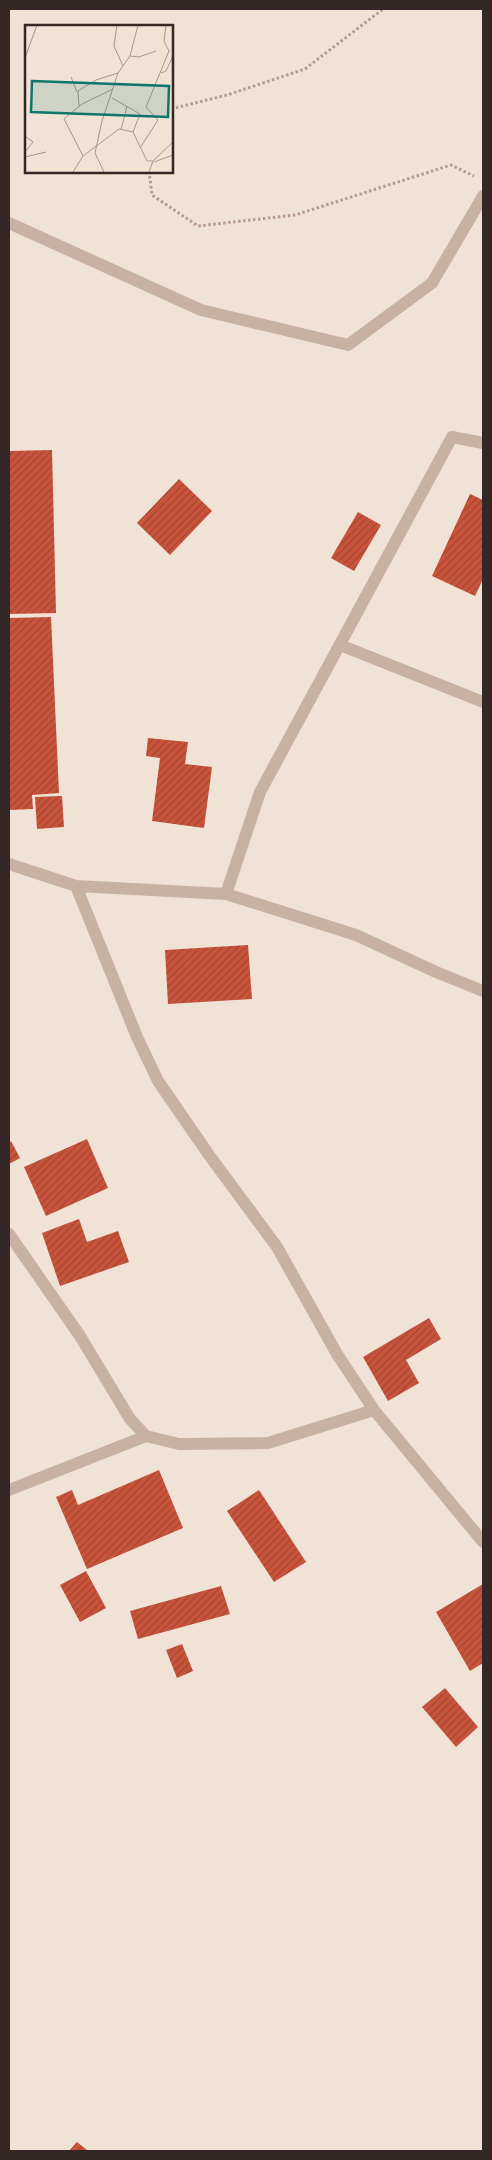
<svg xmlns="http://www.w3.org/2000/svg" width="492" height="2160" viewBox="0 0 492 2160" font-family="Signika,sans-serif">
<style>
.building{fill:url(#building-hatch)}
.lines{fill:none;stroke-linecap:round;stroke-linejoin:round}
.path{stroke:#b49b8c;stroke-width:3;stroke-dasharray:2.5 2.5;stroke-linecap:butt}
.street{stroke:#c9b1a2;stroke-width:12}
.inset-road{fill:none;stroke:#a5988f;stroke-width:1}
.view{fill:#0f766e;fill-opacity:0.15;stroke:#0f766e;stroke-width:2.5}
.inset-edge{fill:none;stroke:#332825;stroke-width:2.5}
</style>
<defs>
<pattern id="building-hatch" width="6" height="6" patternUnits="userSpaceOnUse" patternTransform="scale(1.25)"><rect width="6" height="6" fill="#c9543c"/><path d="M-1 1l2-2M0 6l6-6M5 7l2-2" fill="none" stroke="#a44632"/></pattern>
</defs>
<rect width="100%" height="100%" fill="#f1e2d6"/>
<!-- building -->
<path class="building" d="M 52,450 L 56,613 L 9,614 L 9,451 Z
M 179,479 L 212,511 L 170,555 L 137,523 Z
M 470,494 L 483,500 L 483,579 L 475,596 L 432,576 Z
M 358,512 L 381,525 L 354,571 L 331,558 Z
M 51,617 L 59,793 L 32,795 L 33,809 L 9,810 L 9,618 Z
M 148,738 L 188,742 L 185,764 L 212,767 L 204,828 L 152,821 L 160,758 L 146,756 Z
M 62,796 L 64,827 L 37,829 L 35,797 Z
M 248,945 L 252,999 L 168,1004 L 165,950 Z
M 87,1139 L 108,1188 L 46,1216 L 24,1167 Z
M 11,1141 L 20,1158 L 9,1164 L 9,1143 Z
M 79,1219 L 87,1242 L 118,1231 L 129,1262 L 60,1286 L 42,1233 Z
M 429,1318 L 441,1339 L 406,1360 L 419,1383 L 388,1401 L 363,1357 Z
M 159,1470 L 183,1528 L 87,1569 L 56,1497 L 72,1490 L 78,1505 Z
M 259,1490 L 306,1562 L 274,1582 L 227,1511 Z
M 86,1571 L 106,1608 L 80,1622 L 60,1585 Z
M 483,1584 L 483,1663 L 470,1671 L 436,1612 Z
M 221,1586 L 230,1614 L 138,1639 L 130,1611 Z
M 182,1644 L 193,1671 L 177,1678 L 166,1650 Z
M 445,1688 L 478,1727 L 456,1747 L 422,1707 Z
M 77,2142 L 88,2151 L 69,2151 Z"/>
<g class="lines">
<!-- path -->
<path class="path" d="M 171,109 L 227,95 L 305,69 L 383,9
M 149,171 L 152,195 L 198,226 L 295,215 L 451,165 L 474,176"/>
<!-- street -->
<path class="street" d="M 9,223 L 201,310 L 348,345 L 432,283 L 483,196
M 340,645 L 483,702
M 9,864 L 76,886 L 226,894 L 356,935 L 436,972 L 483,991
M 76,886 L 137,1037 L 158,1081 L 209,1155 L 277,1247 L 337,1354 L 374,1410 L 483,1542
M 226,894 L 260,792 L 452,437 L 483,443
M 9,1234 L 80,1336 L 130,1419 L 146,1436 L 179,1444 L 268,1443 L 374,1410
M 9,1490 L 146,1436"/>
</g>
<!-- overview -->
<g transform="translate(25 25)">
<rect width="148" height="148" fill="#f1e2d6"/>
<path class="inset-road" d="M 92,0 L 89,21 L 98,41M 105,31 L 114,32 L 131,26M 0,33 L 12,0M 136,48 L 141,46 L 148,31M 46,52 L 52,67M 87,73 L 115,89 L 108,107M 54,82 L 53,66 L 71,55 L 93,48M 96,105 L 102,81M 0,111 L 8,117 L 0,127M 115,123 L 133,95 L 121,82 L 144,26 L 139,16 L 141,0M 58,131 L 39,94 L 57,79 L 88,64M 0,132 L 21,127M 129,137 L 148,130M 48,147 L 58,131 L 94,104 L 108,107 L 122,136 L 128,136M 79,147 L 70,128 L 77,96 L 93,48 L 105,31 L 113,0M 124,147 L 128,136 L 148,117"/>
<path class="view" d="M 7,56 L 144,61 L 143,92 L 6,87 Z"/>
<rect width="148" height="148" class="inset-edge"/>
</g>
<!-- border -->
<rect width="492" height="2160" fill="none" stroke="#332825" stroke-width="20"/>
</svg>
